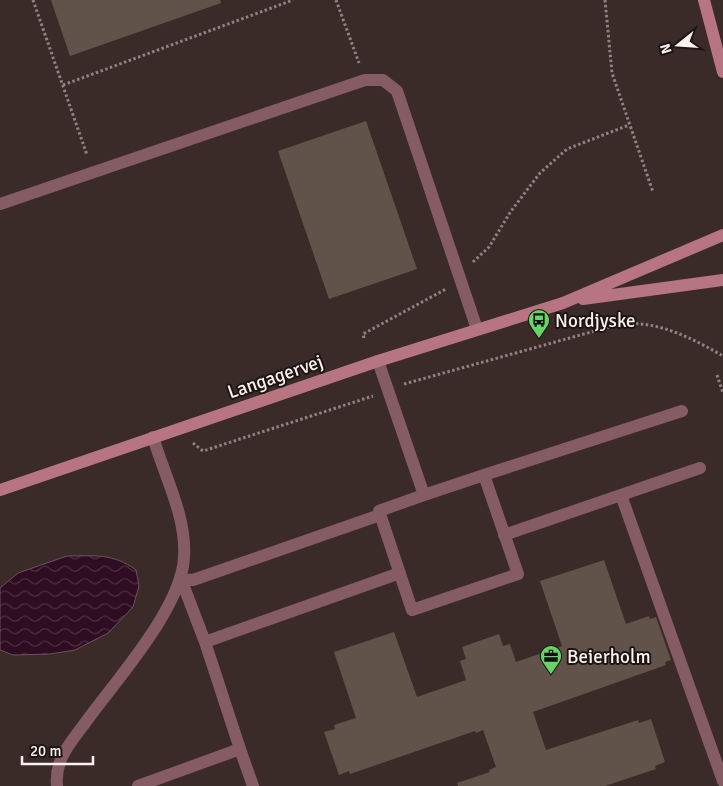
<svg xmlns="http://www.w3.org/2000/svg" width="723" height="786" viewBox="0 0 723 786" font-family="Signika,sans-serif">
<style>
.water{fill:url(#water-waves);stroke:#6c5160}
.building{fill:#62534a}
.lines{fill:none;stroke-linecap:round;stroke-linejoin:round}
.path{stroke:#908280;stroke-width:3;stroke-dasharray:2.5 2.5;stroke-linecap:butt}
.lane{stroke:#865c64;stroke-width:12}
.secondary{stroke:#b67581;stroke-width:12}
.labels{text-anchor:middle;stroke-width:4;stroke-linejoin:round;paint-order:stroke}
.poi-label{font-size:19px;fill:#fcf1ef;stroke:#1d1514;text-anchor:start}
.street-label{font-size:19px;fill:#fcf1ef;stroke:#1d1514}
</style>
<defs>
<pattern id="water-waves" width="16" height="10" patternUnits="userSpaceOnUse" patternTransform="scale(1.25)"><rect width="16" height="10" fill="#2e0c22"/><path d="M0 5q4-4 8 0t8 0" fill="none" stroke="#4d3042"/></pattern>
</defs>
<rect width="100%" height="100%" fill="#3b2b28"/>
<!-- water -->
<path class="water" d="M 67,556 C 95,556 113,553 136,570 L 139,586 L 133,607 L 108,633 L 75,650 L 50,654 L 13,655 L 0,650 L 0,588 L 18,573 Z"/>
<!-- building -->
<path class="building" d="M 51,0 L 220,0 L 221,3 L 70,56 Z
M 366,121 L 417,269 L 329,299 L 278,151 Z
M 604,560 L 626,624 L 649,616 L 650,619 L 656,617 L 671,660 L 665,662 L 666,665 L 533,712 L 546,750 L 638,720 L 639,723 L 651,719 L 665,762 L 655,766 L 656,769 L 605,786 L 458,786 L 457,783 L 490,772 L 489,770 L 496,767 L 483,730 L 476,733 L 475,731 L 350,774 L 349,771 L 339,775 L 324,732 L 335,729 L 334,725 L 356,718 L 334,652 L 394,632 L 417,697 L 466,680 L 460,661 L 466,659 L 462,647 L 499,634 L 503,646 L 510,644 L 516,662 L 562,646 L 540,581 Z"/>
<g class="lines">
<!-- path -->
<path class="path" d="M 33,0 L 87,155
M 336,0 L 359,63
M 605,0 L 612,73 L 653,192
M 63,85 L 293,0
M 473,262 L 489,247 L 511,211 L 540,173 L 567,149 L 629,125
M 364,338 L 363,334 L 446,289
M 717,375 L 723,393
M 404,384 L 620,324 C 657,320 692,338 723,356
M 193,443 L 203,451 L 373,396"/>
<!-- lane -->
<path class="lane" d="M 0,204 L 365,80 L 383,80 L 397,91 L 477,329
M 378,361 L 424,495 L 484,475 L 518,574 L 412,610 L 379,511 L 424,495
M 484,475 L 682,411
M 621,495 L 723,781
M 504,535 L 700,468
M 205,642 L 400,573
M 240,749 L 253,786
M 57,786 C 54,758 73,740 88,719 C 118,678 181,608 184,558 C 187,517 164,475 153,437
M 138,786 L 240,749 L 205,642 L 181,579 L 193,580 L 380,515"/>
<!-- secondary -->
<path class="secondary" d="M 704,0 L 723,72
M 583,299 L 723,280
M 0,490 L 378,361 L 563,303 L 723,235"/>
</g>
<!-- icons -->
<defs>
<g id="bus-pin" transform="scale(1.125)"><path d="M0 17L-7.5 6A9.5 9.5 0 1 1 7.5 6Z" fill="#67d466" stroke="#1d1514"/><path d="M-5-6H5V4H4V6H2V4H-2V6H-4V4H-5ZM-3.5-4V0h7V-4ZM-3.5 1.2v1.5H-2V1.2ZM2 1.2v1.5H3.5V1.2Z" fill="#111"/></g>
<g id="office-pin" transform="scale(1.125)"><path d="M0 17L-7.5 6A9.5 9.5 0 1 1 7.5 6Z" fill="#67d466" stroke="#1d1514"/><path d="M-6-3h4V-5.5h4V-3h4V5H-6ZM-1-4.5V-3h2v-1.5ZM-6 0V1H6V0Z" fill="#111"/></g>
</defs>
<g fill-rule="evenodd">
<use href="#bus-pin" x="539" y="320"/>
<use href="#office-pin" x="551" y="656"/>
</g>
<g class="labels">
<!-- poi labels -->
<g class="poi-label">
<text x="555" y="327">Nordjyske</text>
<text x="567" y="663">Beierholm</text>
</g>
<!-- street labels -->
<g class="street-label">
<text transform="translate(275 376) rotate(-19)" y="7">Langagervej</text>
</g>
</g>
<!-- north arrow -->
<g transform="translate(678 45) rotate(253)" stroke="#1d1514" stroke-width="4" paint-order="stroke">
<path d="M0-4L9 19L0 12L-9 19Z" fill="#fcf1ef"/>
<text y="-8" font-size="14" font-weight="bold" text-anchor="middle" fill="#fcf1ef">N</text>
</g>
<!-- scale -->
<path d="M22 756v8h71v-8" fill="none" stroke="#fcf1ef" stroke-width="2.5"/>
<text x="30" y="756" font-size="15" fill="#fcf1ef" stroke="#1d1514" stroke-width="4" paint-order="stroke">20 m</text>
</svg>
